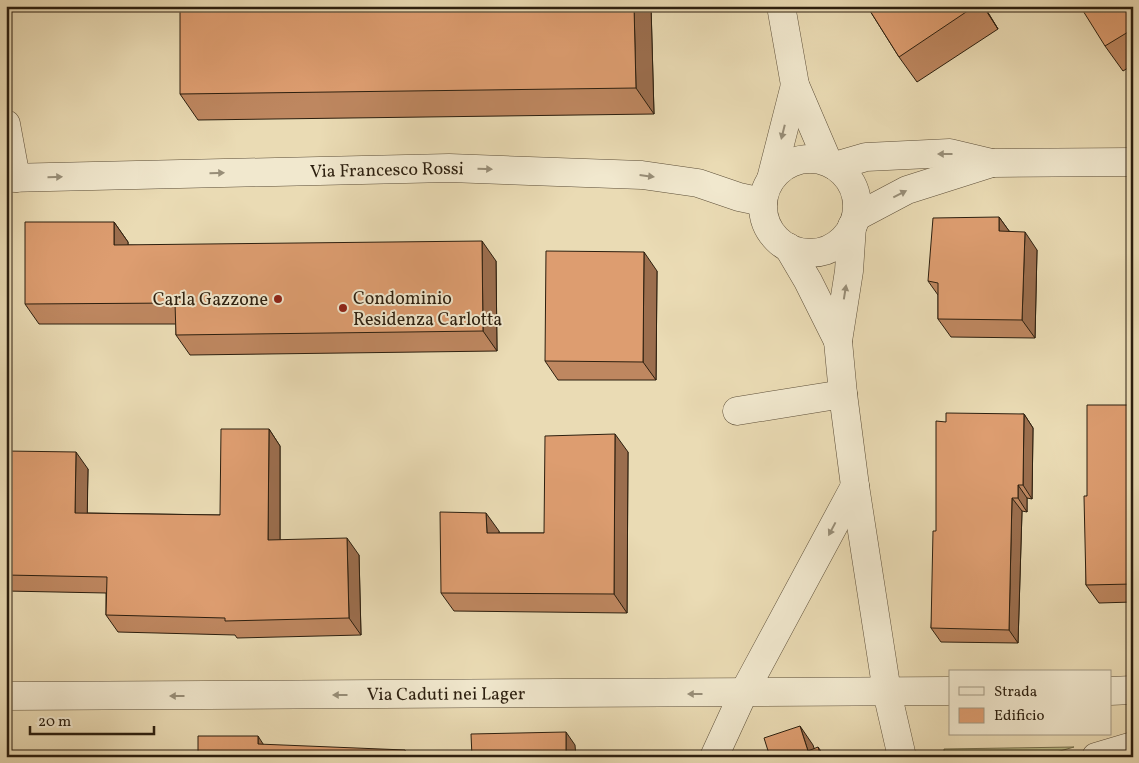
<svg xmlns="http://www.w3.org/2000/svg" width="1139" height="763" viewBox="0 0 1139 763" font-family="Vollkorn,serif">
<style>
.green{fill:#bdbe89;stroke:#746e4c}
.lines{fill:none;stroke-linecap:round;stroke-linejoin:round}
.minor-casing{stroke:#5c4e38;stroke-width:29}
.minor{stroke:#f1e8ce;stroke-width:28}
.wall{fill:#be8760;stroke:#2c1f0f}
.shaded-wall{fill:#9b6e4e;stroke:#2c1f0f}
.building{fill:#dd9d70;stroke:#2c1f0f}
.oneway{fill:#988e78}
.poi-dot{fill:#8f2418;stroke:#f1e8ce;stroke-width:2}
.labels{text-anchor:middle;stroke-width:4;stroke-linejoin:round;paint-order:stroke}
.street-label{font-size:18px;fill:#2c1f0f;stroke:#f1e8ce}
.poi-label{font-size:18px;fill:#2c1f0f;stroke:#f1e8ce;text-anchor:start}
</style>
<rect width="100%" height="100%" fill="#eadbb4"/>
<filter id="stains"><feTurbulence type="fractalNoise" baseFrequency=".004" numOctaves="4"/><feColorMatrix values="0 0 0 0 .2 0 0 0 0 .09 0 0 0 0 .02 0 0 0 .5 -.17"/></filter>
<radialGradient id="worn" r=".72"><stop offset=".6" stop-color="#630" stop-opacity="0"/><stop offset="1" stop-color="#630" stop-opacity=".3"/></radialGradient>
<!-- green -->
<path class="green" d="M 1074,747 L 1039,757 L 944,757 L 944,749 Z"/>
<g class="lines">
<!-- minor casing -->
<g class="minor-casing">
<g id="minor">
<path d="M 781,6 L 795,85 L 828,162"/>
<path d="M 6,124 L 16,178"/>
<circle cx="810" cy="206" r="47"/>
<path d="M 835,166 L 866,157 L 950,153 L 992,163 L 1133,162"/>
<path id="s1" d="M 6,178 L 449,168 L 642,175 L 698,183 L 739,197 L 763,202"/>
<path d="M 771,179 L 795,85"/>
<path d="M 856,217 L 907,190 L 992,163"/>
<path d="M 852,226 L 849,271 L 838,341 L 843,394 L 855,486 L 887,692 L 902,757"/>
<path d="M 788,247 L 808,281 L 838,341"/>
<path d="M 737,411 L 843,394"/>
<path d="M 1110,691 L 1133,690"/>
<path id="s2" d="M 6,696 L 950,691"/>
<path d="M 714,757 L 743,694 L 855,486"/>
<path d="M 1096,757 L 1133,746"/>
</g>
</g>
<!-- minor -->
<use href="#minor" class="minor"/>
</g>
<!-- wall -->
<path class="wall" d="M 651,6 L 654,114 L 198,120 L 180,94 Z
M 867,6 L 984,6 L 998,29 L 917,82 L 899,57 Z
M 1133,6 L 1133,65 L 1123,71 L 1105,46 Z
M 999,217 L 1009,231 L 1037,250 L 1035,338 L 951,337 L 938,319 L 938,295 L 928,281 Z
M 114,222 L 128,242 L 128,245 L 496,261 L 497,351 L 190,355 L 176,335 L 176,324 L 39,324 L 25,304 Z
M 657,271 L 656,380 L 558,380 L 545,361 Z
M 1133,405 L 1133,602 L 1099,603 L 1086,585 L 1087,496 Z
M 1024,414 L 1033,428 L 1032,499 L 1027,498 L 1027,512 L 1022,511 L 1018,643 L 941,642 L 931,628 L 946,422 Z
M 269,429 L 280,446 L 280,540 L 359,555 L 361,635 L 237,638 L 235,635 L 118,632 L 106,615 L 106,593 L 6,591 L 6,451 L 88,469 L 87,513 L 220,515 Z
M 628,452 L 627,613 L 454,611 L 441,593 L 499,531 L 499,533 L 544,533 Z"/>
<!-- shaded-wall -->
<path class="shaded-wall" d="M 634,6 L 651,6 L 654,114 L 636,88 Z
M 983,6 L 984,6 L 998,29 Z
M 999,217 L 1012,235 L 999,231 Z
M 114,222 L 128,242 L 128,265 L 114,245 Z
M 1025,232 L 1037,250 L 1035,338 L 1022,320 Z
M 482,241 L 496,261 L 497,351 L 483,331 Z
M 644,252 L 657,271 L 656,380 L 643,362 Z
M 1024,414 L 1033,428 L 1032,499 L 1023,485 Z
M 269,429 L 280,446 L 280,557 L 268,540 Z
M 615,434 L 628,452 L 627,613 L 614,594 Z
M 76,452 L 88,469 L 87,530 L 75,513 Z
M 1018,485 L 1027,498 L 1027,512 L 1018,498 Z
M 1012,498 L 1022,511 L 1018,643 L 1009,630 Z
M 486,513 L 499,531 L 499,551 L 487,533 Z
M 347,538 L 359,555 L 361,635 L 349,618 Z
M 800,726 L 813,745 L 817,757 L 808,751 Z
M 566,732 L 575,745 L 576,757 L 566,757 Z
M 258,736 L 267,750 L 258,744 Z
M 818,747 L 825,757 L 821,757 Z
M 405,750 L 410,757 L 404,757 Z"/>
<!-- building -->
<path class="building" d="M 180,6 L 634,6 L 636,88 L 180,94 Z
M 867,6 L 975,6 L 899,57 Z
M 1080,6 L 1133,6 L 1133,29 L 1105,46 Z
M 999,217 L 999,231 L 1025,232 L 1022,320 L 938,319 L 938,283 L 928,281 L 933,218 Z
M 25,222 L 114,222 L 114,245 L 482,241 L 483,331 L 176,335 L 175,303 L 25,304 Z
M 546,251 L 644,252 L 643,362 L 545,361 Z
M 1087,405 L 1133,405 L 1133,584 L 1086,585 L 1084,496 L 1087,496 Z
M 946,413 L 1024,414 L 1023,485 L 1018,485 L 1018,498 L 1012,498 L 1009,630 L 931,628 L 933,531 L 936,531 L 936,421 L 946,422 Z
M 221,429 L 269,429 L 268,540 L 347,538 L 349,618 L 225,621 L 225,618 L 106,615 L 107,577 L 6,575 L 6,451 L 76,452 L 75,513 L 220,515 Z
M 615,434 L 614,594 L 441,593 L 440,512 L 486,513 L 487,533 L 544,533 L 545,436 Z
M 800,726 L 808,751 L 818,747 L 821,757 L 770,757 L 764,738 Z
M 566,732 L 566,757 L 472,757 L 471,734 Z
M 198,736 L 258,736 L 258,744 L 405,750 L 404,757 L 198,757 Z"/>
<!-- one-way arrows -->
<defs><path id="oneway-solid" d="M-6-.8H1V-3.2L6.5 0L1 3.2V.8H-6Z" transform="scale(1.25)"/></defs>
<g class="oneway">
<use href="#oneway-solid" transform="translate(783 132) rotate(104)"/>
<use href="#oneway-solid" transform="translate(945 154) rotate(180)"/>
<use href="#oneway-solid" transform="translate(485 169) rotate(2)"/>
<use href="#oneway-solid" transform="translate(217 173) rotate(-1)"/>
<use href="#oneway-solid" transform="translate(647 176) rotate(7)"/>
<use href="#oneway-solid" transform="translate(55 177) rotate(-1)"/>
<use href="#oneway-solid" transform="translate(900 194) rotate(-27)"/>
<use href="#oneway-solid" transform="translate(845 292) rotate(-81)"/>
<use href="#oneway-solid" transform="translate(832 529) rotate(118)"/>
<use href="#oneway-solid" transform="translate(695 694) rotate(180)"/>
<use href="#oneway-solid" transform="translate(340 695) rotate(180)"/>
<use href="#oneway-solid" transform="translate(177 696) rotate(180)"/>
</g>
<!-- markers -->
<g class="poi-dot">
<circle cx="278" cy="299" r="5"/>
<circle cx="343" cy="308" r="5"/>
</g>
<g class="labels">
<!-- street labels -->
<g class="street-label">
<text dy="6" stroke="none"><textPath href="#s1" startOffset="381">Via Francesco Rossi</textPath></text>
<text dy="6" stroke="none"><textPath href="#s2" startOffset="440">Via Caduti nei Lager</textPath></text>
</g>
<!-- poi labels -->
<g class="poi-label">
<text x="353" y="304">Condominio<tspan x="353" dy="21">Residenza Carlotta</tspan></text>
<text x="268" y="305" text-anchor="end">Carla Gazzone</text>
</g>
</g>
<!-- margin -->
<rect width="1139" height="763" fill="none" stroke="#eadbb4" stroke-width="25"/>
<rect x="8" y="8" width="1124" height="748" fill="none" stroke="#2c1f0f" stroke-width="2.5"/>
<rect x="12" y="12" width="1114" height="738" fill="none" stroke="#2c1f0f"/>
<!-- legend -->
<rect x="949" y="670" width="162" height="65" fill="#f1e8ce" stroke="#a29882"/>
<rect x="959" y="687" width="25" height="8" fill="#f1e8ce" stroke="#a29882"/>
<text x="994" y="696" font-size="15" fill="#2c1f0f">Strada</text>
<rect x="959" y="708" width="25" height="15" fill="#dd9d70" stroke="#a29882"/>
<text x="994" y="720" font-size="15" fill="#2c1f0f">Edificio</text>
<!-- scale -->
<path d="M30 726v8h124v-8" fill="none" stroke="#2c1f0f" stroke-width="2.5"/>
<text x="38" y="726" font-size="15" fill="#2c1f0f" stroke="#f1e8ce" stroke-width="4" paint-order="stroke">20 m</text>
<rect width="100%" height="100%" filter="url(#stains)"/>
<rect width="100%" height="100%" fill="url(#worn)"/>
</svg>
